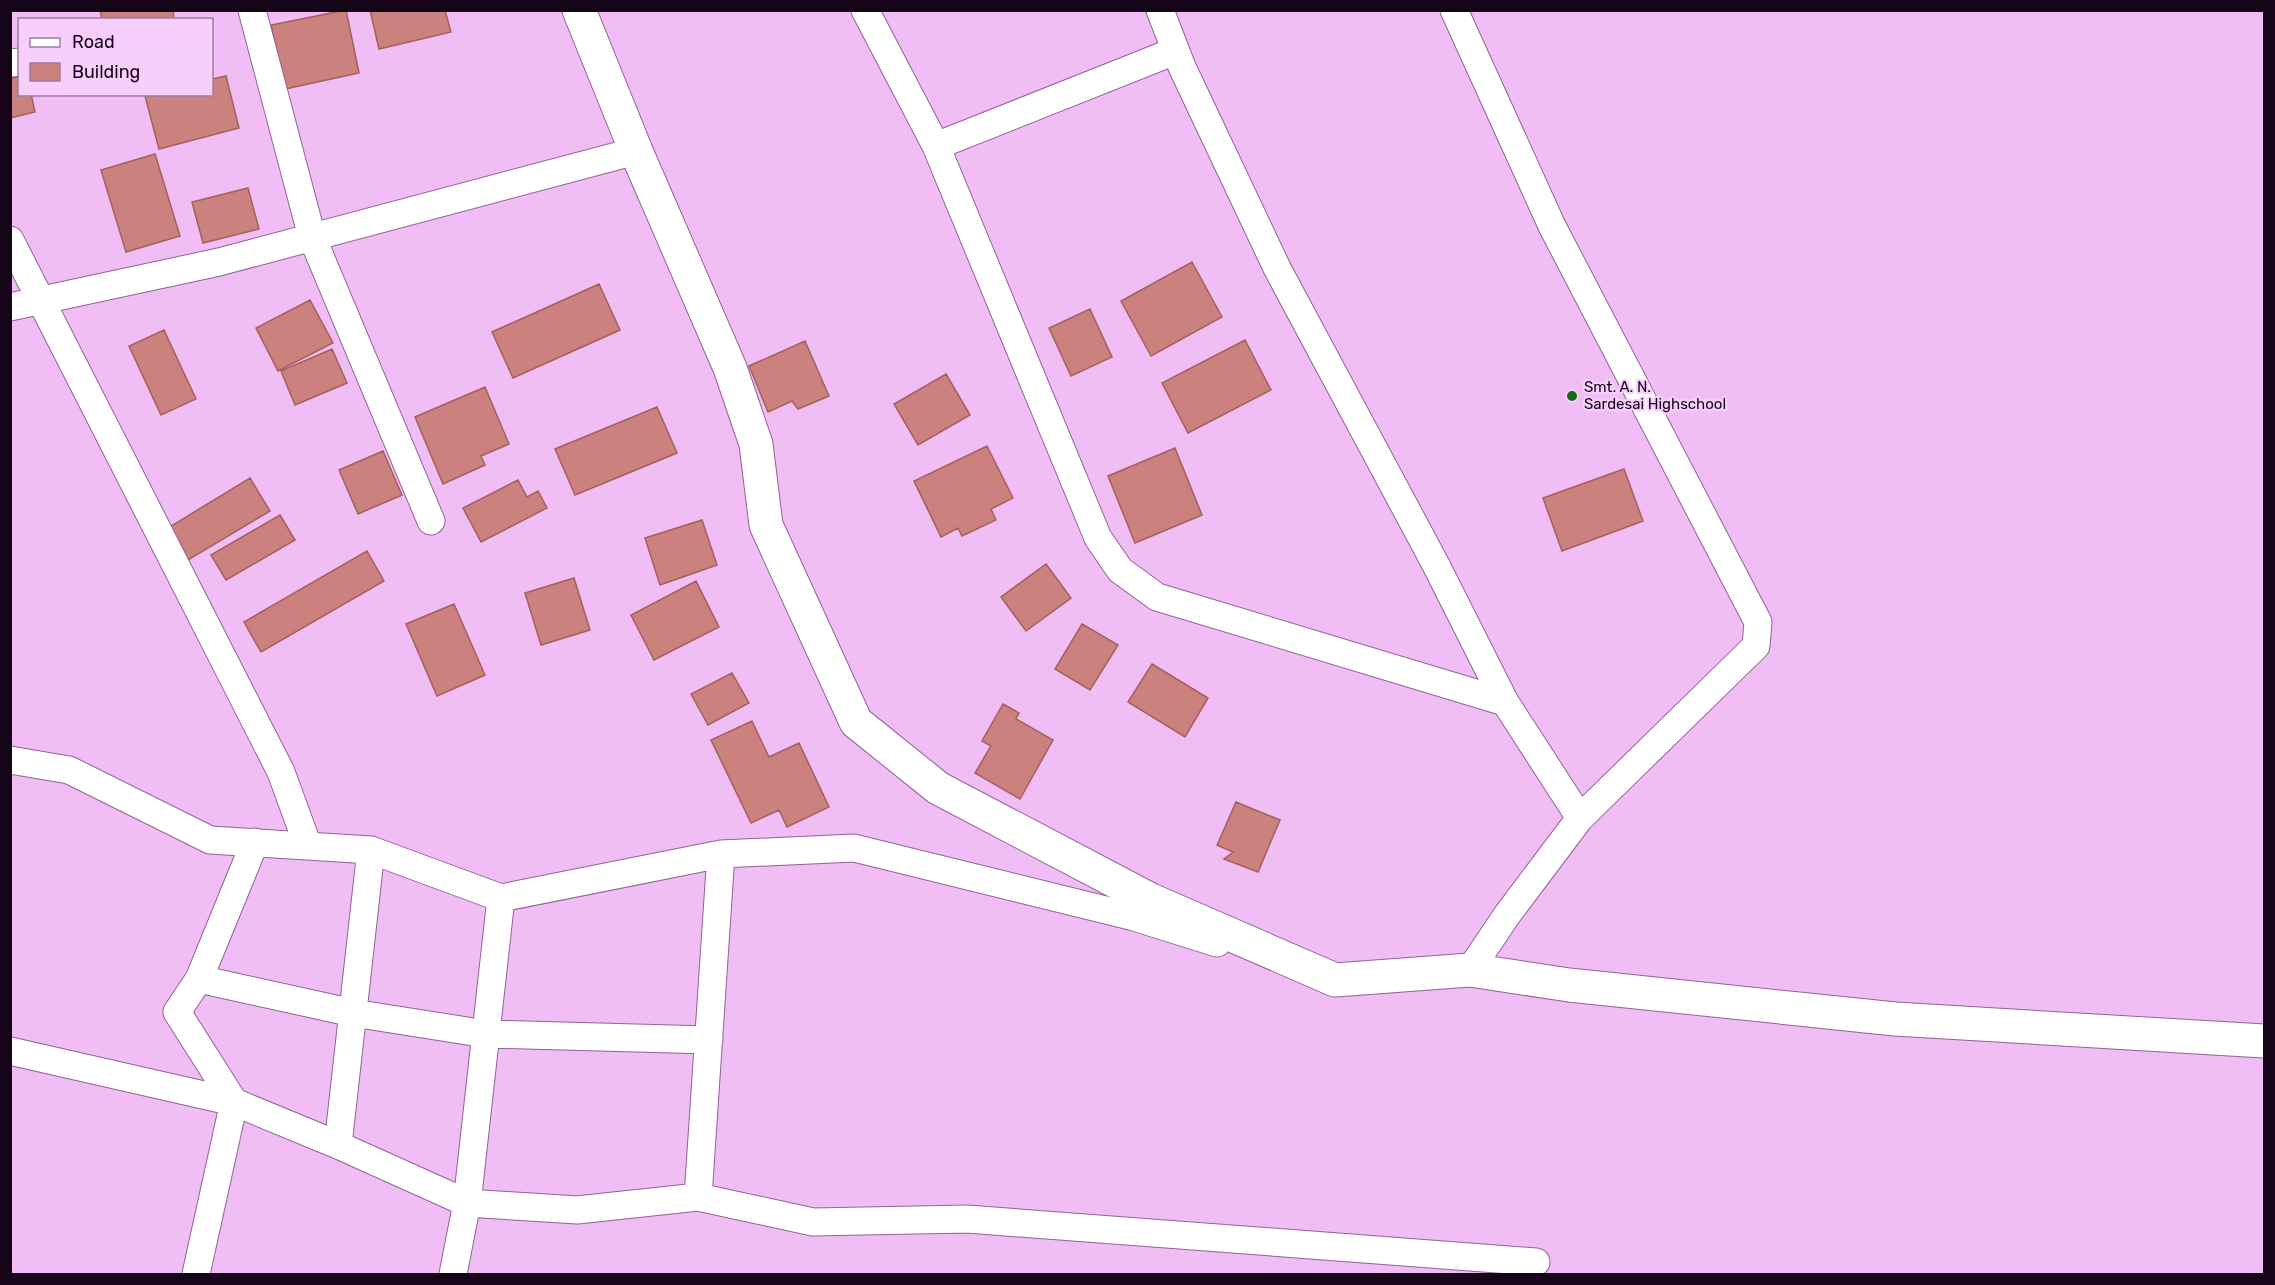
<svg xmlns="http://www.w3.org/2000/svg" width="2275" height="1285" viewBox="0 0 2275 1285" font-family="Rubik,sans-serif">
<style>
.building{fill:#cb817d;stroke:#a65f5c;stroke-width:1.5}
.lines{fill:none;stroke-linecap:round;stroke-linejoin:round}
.minor-casing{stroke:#916396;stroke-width:29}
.tertiary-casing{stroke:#916396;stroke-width:35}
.minor{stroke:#fff;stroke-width:27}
.tertiary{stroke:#fff;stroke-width:33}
.poi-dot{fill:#126c16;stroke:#f8cffc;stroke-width:2}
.labels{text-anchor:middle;stroke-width:4.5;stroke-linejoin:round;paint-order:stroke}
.poi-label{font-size:15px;fill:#160518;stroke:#f8cffc;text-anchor:start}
</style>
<rect width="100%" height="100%" fill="#f0bef5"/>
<!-- building -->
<path class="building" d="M 100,10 L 173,10 L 174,20 L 102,20 Z
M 346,10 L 359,73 L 285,89 L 271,25 Z
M 370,10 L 445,10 L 451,32 L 379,49 Z
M 20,76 L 20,94 L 31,94 L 35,112 L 10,118 L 10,79 Z
M 226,76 L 239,128 L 159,149 L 145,96 L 212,94 L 212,79 Z
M 155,154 L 180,236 L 126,252 L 101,170 Z
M 248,188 L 259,229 L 203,243 L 192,202 Z
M 1192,262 L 1222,317 L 1151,356 L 1121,301 Z
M 599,284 L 620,330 L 513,378 L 492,332 Z
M 310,300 L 333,343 L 278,371 L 256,328 Z
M 1090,309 L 1112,357 L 1071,376 L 1049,328 Z
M 164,330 L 196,399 L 161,415 L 129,346 Z
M 1245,340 L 1271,390 L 1188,433 L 1162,383 Z
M 805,341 L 829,396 L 798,409 L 792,401 L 768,412 L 749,366 Z
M 332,349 L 347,383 L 295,405 L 281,371 Z
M 946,374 L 970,415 L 918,445 L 894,404 Z
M 485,387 L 509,444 L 481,456 L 485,465 L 443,484 L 415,417 Z
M 657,407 L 677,453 L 575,495 L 555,449 Z
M 987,446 L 1013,498 L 991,509 L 996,520 L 962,536 L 958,528 L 941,537 L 914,481 Z
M 1175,448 L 1202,515 L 1135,543 L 1108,476 Z
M 383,451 L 402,495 L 358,514 L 339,470 Z
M 1624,469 L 1643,521 L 1562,551 L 1543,498 Z
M 250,478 L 270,511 L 188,560 L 168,528 Z
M 518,480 L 527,497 L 538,491 L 547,508 L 481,542 L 463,508 Z
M 280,515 L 295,540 L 226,580 L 211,555 Z
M 702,520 L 717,565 L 660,585 L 645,538 Z
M 367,551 L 384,581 L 261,652 L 244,622 Z
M 1046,564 L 1071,598 L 1026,631 L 1001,597 Z
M 574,578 L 590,630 L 541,645 L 525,593 Z
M 696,581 L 719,627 L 654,660 L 631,615 Z
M 454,604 L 485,675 L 437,696 L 406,624 Z
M 1082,624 L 1118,645 L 1090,690 L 1055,669 Z
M 1152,664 L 1208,698 L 1185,737 L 1128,702 Z
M 732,673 L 749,703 L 708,725 L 691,694 Z
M 1003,704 L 1019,713 L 1016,719 L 1053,740 L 1020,799 L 975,773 L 991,746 L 982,741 Z
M 752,721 L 769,757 L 799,743 L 829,807 L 787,827 L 779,810 L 751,823 L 711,740 Z
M 1236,802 L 1280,820 L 1258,872 L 1224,859 L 1233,852 L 1217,845 Z"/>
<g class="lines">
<!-- minor casing -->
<g class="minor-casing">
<path id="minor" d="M 252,10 L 312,237 L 431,521
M 865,10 L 936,146 L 1098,538 L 1120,570 L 1157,597 L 1505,702
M 1160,10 L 1182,67 L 1277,268 L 1436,565 L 1505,702 L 1580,818 L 1507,915 L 1470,970
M 1454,10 L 1552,226 L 1758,622 L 1756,646 L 1580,818
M 10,63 L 20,62
M 936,146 L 1175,51
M 10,240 L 281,772 L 308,846
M 10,307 L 219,262 L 636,151
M 10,760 L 69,770 L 210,840 L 371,850 L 501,898 L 467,1203 L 577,1210 L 698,1197 L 813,1222 L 967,1219 L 1536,1262
M 501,898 L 721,854 L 854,848 L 1134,917 L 1217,943
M 199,979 L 353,1013 L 486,1034 L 709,1040
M 10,1051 L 234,1102 L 338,1145 L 467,1203 L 453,1274
M 338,1145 L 371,850
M 698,1197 L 721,854
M 196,1274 L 234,1102 L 177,1012 L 199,979 L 255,842"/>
</g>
<!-- tertiary casing -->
<g class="tertiary-casing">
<path id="tertiary" d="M 579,10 L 636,151 L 730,368 L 756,444 L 766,525 L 856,722 L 938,788 L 1151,900 L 1335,980 L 1470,970 L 1569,985 L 1895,1019 L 2264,1041"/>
</g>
<!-- minor -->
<use href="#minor" class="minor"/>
<!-- tertiary -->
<use href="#tertiary" class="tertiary"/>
</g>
<!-- markers -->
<circle class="poi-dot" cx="1572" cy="396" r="6"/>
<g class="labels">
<!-- poi labels -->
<g class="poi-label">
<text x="1584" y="392">Smt. A. N.<tspan x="1584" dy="17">Sardesai Highschool</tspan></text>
</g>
</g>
<!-- border -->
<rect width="2275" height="1285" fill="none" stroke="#160518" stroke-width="24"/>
<!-- legend -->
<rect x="18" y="18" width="195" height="78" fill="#f8cffc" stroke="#9e7ea1" stroke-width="1.5"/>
<rect x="30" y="38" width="30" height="9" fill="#ffffff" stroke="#9e7ea1" stroke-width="1.5"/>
<text x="72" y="48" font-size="18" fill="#160518">Road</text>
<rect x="30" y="63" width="30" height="18" fill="#cb817d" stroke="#9e7ea1" stroke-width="1.5"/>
<text x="72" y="78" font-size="18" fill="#160518">Building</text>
</svg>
